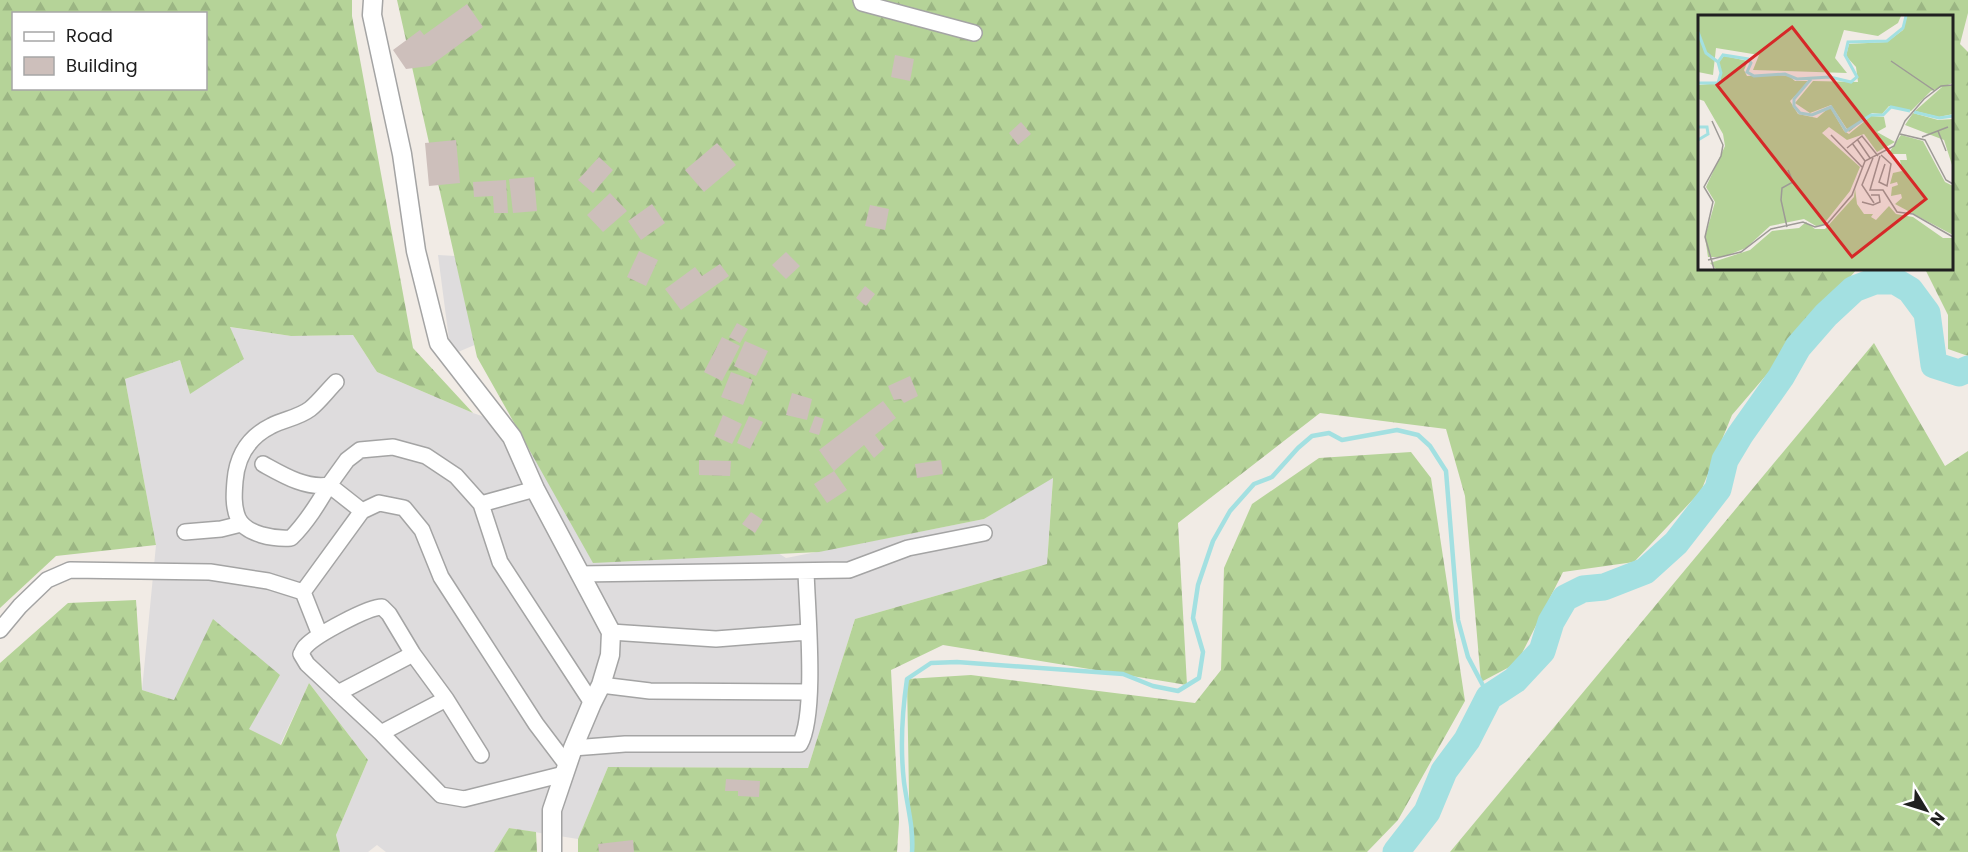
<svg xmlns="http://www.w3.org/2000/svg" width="1968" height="852" viewBox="0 0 1968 852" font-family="Poppins,sans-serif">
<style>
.residential{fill:#dedcdd}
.forest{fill:url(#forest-firs);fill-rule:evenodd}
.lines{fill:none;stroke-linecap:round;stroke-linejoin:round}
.stream{stroke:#a3e0e1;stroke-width:4.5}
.river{stroke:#a3e0e1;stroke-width:27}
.building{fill:#cdbfbb}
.minor-casing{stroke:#a4a4a4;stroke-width:18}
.tertiary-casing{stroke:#a4a4a4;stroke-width:21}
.minor{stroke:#fff;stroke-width:15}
.tertiary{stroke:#fff;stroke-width:18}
.inset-river{fill:none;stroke:#a3e0e1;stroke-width:3}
.inset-road{fill:none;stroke:#9d9a96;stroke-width:1.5}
.view{fill:#d62828;fill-opacity:0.15;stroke:#d62828;stroke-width:3}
.inset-edge{fill:none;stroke:#202020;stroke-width:3}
</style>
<defs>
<pattern id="forest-firs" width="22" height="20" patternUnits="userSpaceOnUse" patternTransform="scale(1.5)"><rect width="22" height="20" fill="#b5d398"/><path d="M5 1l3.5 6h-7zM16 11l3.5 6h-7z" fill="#9bb583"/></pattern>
</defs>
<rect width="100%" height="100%" fill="#f1ebe5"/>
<!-- residential -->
<path class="residential" d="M 438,255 L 506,259 L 703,506 L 786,558 L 984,519 L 1053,477 L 1047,564 L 855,619 L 808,768 L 608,767 L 578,839 L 509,828 L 494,852 L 386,852 L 377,845 L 368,852 L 340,852 L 336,835 L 368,760 L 309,683 L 280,745 L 249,729 L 174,700 L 142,690 L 156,545 L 125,379 L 180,360 L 190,394 L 229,327 L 291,336 L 353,335 L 377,372 L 473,413 L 543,437 L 498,335 L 451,355 Z"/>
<!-- forest -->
<path class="forest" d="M 0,0 L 352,0 L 352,16 L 413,348 L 473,413 L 377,372 L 353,335 L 291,336 L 230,327 L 244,359 L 190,394 L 180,360 L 125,379 L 156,545 L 56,556 L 0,608 ZM 14,14 L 206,14 L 206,88 L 14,88 Z
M 397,0 L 1968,0 L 1968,13 L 1960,44 L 1968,52 L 1968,356 L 1948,349 L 1948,315 L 1925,269 L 1922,269 L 1952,268 L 1952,16 L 1700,16 L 1700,268 L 1857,269 L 1732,415 L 1701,491 L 1634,562 L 1563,572 L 1517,663 L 1481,682 L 1465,496 L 1446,429 L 1320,413 L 1178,523 L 1187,685 L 943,645 L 891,670 L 899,822 L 897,852 L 578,852 L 578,839 L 608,767 L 808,768 L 855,619 L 1047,564 L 1053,478 L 984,519 L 819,552 L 593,563 L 477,357 Z
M 1874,343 L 1945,466 L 1968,451 L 1968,852 L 1450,852 Z
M 1411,452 L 1431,478 L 1465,701 L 1398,820 L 1367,852 L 910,852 L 907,679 L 971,675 L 1195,703 L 1221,670 L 1224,568 L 1252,504 L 1319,458 Z
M 136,600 L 142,690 L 174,700 L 213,619 L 280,675 L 249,729 L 281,745 L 309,683 L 368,760 L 336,835 L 340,852 L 0,852 L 0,663 L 68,603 Z
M 509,828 L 536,832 L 537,852 L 494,852 Z"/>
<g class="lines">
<!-- stream -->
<path class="stream" d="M 912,852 C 914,829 907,805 904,782 C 900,747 902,713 907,679 L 931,663 L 957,662 L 1123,674 L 1153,686 L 1178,691 L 1199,678 L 1203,652 L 1193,618 L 1198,585 L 1213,541 L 1230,511 L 1254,484 L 1272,477 L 1298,448 L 1312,436 L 1329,433 L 1342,440 L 1397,430 L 1418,435 L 1430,446 L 1446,471 L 1458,620 L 1468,657 L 1489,697"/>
<!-- river -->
<path class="river" d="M 1396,852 L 1427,812 L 1444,771 L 1467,740 L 1489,697 L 1515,680 L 1542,651 L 1551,622 L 1565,598 L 1583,589 L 1604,587 L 1645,571 L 1676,543 L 1718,489 L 1725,460 L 1740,435 L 1781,377 L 1798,347 L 1826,315 L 1854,289 L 1875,281 L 1895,281 L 1910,290 L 1927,313 L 1934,365 L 1959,373 L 1968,369"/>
</g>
<!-- building -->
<path class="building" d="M 467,4 L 483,27 L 430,66 L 406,69 L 393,50 L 420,30 L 424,35 Z
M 895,55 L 914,59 L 910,81 L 891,77 Z
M 1021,122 L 1031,134 L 1018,145 L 1009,133 Z
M 456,140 L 460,183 L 429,186 L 425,143 Z
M 717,143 L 736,165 L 704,192 L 685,170 Z
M 599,157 L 613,170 L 593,193 L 578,180 Z
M 534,177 L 537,211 L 513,213 L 509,179 Z
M 506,180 L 508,213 L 494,213 L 493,196 L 474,197 L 473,182 Z
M 610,193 L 627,211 L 603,232 L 587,215 Z
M 652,204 L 665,223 L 641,240 L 628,221 Z
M 870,205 L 889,209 L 885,230 L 865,226 Z
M 639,251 L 658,260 L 646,286 L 627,277 Z
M 786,252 L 800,266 L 786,279 L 772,265 Z
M 720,264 L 729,276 L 681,310 L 665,289 L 695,267 L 702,276 Z
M 865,286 L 875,294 L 866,306 L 856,298 Z
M 737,323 L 748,329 L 740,343 L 729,337 Z
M 722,337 L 740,346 L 722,381 L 704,372 Z
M 745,341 L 768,351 L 756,376 L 734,366 Z
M 731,372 L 753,380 L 743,405 L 721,397 Z
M 910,376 L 918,396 L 904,403 L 901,399 L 894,400 L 888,386 Z
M 792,393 L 812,399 L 807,420 L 786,415 Z
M 883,401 L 896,418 L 875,435 L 885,448 L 874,458 L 864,445 L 834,471 L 819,450 Z
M 723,415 L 742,424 L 732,444 L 714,436 Z
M 749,416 L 763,422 L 750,449 L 737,443 Z
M 815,416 L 824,419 L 819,435 L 809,432 Z
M 699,460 L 731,461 L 730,476 L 699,475 Z
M 941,460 L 943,474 L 917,478 L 915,464 Z
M 834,471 L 847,490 L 827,503 L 814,484 Z
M 751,512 L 763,520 L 755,533 L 742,524 Z
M 726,779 L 760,781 L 759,797 L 738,796 L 738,791 L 725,791 Z
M 633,840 L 634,852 L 599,852 L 598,844 Z"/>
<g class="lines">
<!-- minor casing -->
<g class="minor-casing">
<path id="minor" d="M 861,0 L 862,3 L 974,33
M 336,382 C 327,391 319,402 310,409 C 298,418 284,419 271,426 C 249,437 237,456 235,481 C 234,493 233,506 238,518 C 246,535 274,539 291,538 C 307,522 318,504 329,485 L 362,511
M 263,464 C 283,475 306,489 329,485 L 347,460 L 360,450 L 393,447 L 426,456 L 456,476 L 481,504 L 500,562 L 592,703
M 481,504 L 535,489
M 185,532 L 221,529 L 241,524
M 579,574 L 849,570 L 908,548 L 984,533
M 303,592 L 320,635
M 0,630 L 20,606 L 47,580 L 70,570 L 210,572 L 268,581 L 303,592 L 362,511 L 379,503 L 404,508 L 422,530 L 441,577 L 536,724 L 567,765
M 611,632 L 716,639 L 808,632
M 601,685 L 650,691 L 809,692
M 338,693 L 413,654
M 381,733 L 446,699
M 573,748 L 625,744 L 800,744 C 817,713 807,609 806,571
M 481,755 L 446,699 L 413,654 L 389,614 L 382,607 C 368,607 316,635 306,646 C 304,647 302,653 301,654 L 307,664 L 381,733 L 441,795 L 464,799 L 564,774"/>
</g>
<!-- tertiary casing -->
<g class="tertiary-casing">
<path id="tertiary" d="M 373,0 L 372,15 L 402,154 L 416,251 L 439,343 L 512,437 L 535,489 L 611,632 L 610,655 L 601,685 L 592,703 L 573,748 L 552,810 L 552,852"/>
</g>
<!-- minor -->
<use href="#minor" class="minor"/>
<!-- tertiary -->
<use href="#tertiary" class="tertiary"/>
</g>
<!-- overview -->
<g transform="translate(1698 15)">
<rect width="255" height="255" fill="#f1ebe5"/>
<path d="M 0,1 L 203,1 L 200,8 L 180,21 L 146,15 L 137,43 L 149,58 L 55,55 L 61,40 L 18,33 L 15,60 L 0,57 ZM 209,1 L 255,1 L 255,68 L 247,71 L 255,71 L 255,99 L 241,102 L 217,96 L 244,72 L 233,76 L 213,96 L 191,91 L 184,99 L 174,98 L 151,117 L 133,90 L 112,98 L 97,88 L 115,66 L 160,67 L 158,52 L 148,41 L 151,29 L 189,27 L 205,15 ZM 26,41 L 50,46 L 46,55 L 49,61 L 80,60 L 91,61 L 97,66 L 112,66 L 92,86 L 100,99 L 119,103 L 132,92 L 146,116 L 151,119 L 173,101 L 186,102 L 188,112 L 179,117 L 197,127 L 179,137 L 166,119 L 149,125 L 131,112 L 124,118 L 162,152 L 152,176 L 125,210 L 118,211 L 106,204 L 72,211 L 48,233 L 25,242 L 10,242 L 7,222 L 17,187 L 8,172 L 27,131 L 25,119 L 6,86 L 0,84 L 0,70 L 23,68 L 21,47 ZM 215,98 L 240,105 L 255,104 L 255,153 L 246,125 L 207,110 ZM 203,120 L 225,126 L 247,167 L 255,171 L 255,220 L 197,189 L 204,183 L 203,179 L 193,181 L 194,172 L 200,170 L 199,167 L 192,169 L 195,158 L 204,156 L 202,145 L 209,145 L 208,139 L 190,139 ZM 157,173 L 159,189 L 166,199 L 175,199 L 173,202 L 178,205 L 191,191 L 198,199 L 215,202 L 245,223 L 255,223 L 255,254 L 18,254 L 12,248 L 52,235 L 74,216 L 101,213 L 108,207 L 117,214 L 127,214 L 156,182 Z" fill="#b5d398"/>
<path class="inset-river" d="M 0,17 L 8,38 L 20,47 L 23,58 L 20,68 L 0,68M 20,47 L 25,40 L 50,44 L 53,48 L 49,57 L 56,61 L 87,59 L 99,64 L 132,62 L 153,67 L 159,62 L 147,40 L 150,27 L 189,26 L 205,13 L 208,1M 113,64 L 96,84 L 96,91 L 102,98 L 114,100 L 133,92 L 148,116 L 173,100 L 185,100 L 193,92 L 212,96M 216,97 L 241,103 L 255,101M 0,112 L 9,112 L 10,119 L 0,125"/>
<path class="inset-road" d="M 193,46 L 237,76M 14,106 L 25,130 L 23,141 L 6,172 L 15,187 L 7,222 L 16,254M 240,116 L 248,136M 202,119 L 227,125 L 248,165 L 255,169M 133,120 L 164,152M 224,122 L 250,112M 159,124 L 172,143M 154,128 L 167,146M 149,133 L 164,121 L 180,141M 183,140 L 193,149 L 189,171 L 181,167 L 187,149M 182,141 L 172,175 L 185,175 L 199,197 L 215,199 L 255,222M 175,143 L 164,170 L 176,188M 164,187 L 175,190 L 182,187 L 181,180 L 173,180M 89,212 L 83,185 L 84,173 L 95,167 L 90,155M 10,245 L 43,237 L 73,214 L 105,207 L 117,212 L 129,209 L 154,180 L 167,146 L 196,131 L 207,106 L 226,84 L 243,71 L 255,70"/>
<path class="view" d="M 94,12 L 228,184 L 154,242 L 19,70 Z"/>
<rect width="255" height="255" class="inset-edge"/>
</g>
<!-- legend -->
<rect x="12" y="12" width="195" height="78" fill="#ffffff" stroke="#a6a6a6" stroke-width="1.5"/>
<rect x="24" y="32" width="30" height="9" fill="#ffffff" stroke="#a6a6a6" stroke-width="1.5"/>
<text x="66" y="42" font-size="18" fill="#202020">Road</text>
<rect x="24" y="57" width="30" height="18" fill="#cdbfbb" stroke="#a6a6a6" stroke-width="1.5"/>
<text x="66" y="72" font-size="18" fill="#202020">Building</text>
<!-- north arrow -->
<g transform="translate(1926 810) rotate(128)" stroke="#ffffff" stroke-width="4.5" paint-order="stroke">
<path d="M0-4.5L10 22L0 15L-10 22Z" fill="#202020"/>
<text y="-9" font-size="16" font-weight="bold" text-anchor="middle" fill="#202020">N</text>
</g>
</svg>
